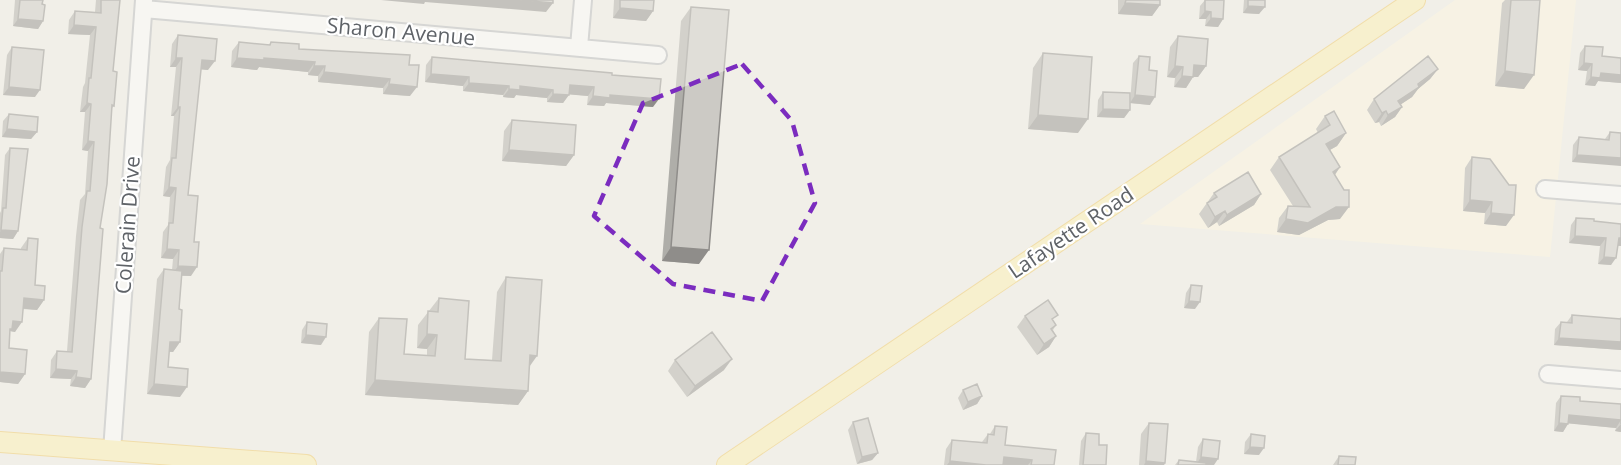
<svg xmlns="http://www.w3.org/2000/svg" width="1621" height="465" viewBox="0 0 1621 465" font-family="'Open Sans',sans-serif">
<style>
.commercial{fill:#fef7e0}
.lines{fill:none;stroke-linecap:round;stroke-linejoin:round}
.minor-casing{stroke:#b5b8bc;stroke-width:20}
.major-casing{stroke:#f2c960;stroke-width:22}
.minor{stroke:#fff;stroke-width:16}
.major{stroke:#fff2af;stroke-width:20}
.wall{fill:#afaea9}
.shaded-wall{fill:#8f8d8a}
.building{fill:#cccac5;stroke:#8f8d8a;stroke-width:1.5}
.marked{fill:none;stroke:#7b2cbf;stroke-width:4.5;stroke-dasharray:12 8;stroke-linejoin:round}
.labels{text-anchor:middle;stroke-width:4.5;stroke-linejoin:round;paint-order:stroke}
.street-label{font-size:21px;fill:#5f6368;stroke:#fff}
</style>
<rect width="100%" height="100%" fill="#f1efe8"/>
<!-- commercial -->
<path class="commercial" d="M 1455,0 L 1576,0 L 1550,257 L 1140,224 Z"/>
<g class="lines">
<!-- minor casing -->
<g class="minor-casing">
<path id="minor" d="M 144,9 L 658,55
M 579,47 L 583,0
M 1545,189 L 1621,195
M 1548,374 L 1621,380
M 112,451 L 144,0"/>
</g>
<!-- major casing -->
<g class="major-casing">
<path id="major" d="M 0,442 L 306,465
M 727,465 L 1415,0"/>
</g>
<!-- minor -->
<use href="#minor" class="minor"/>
<!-- major -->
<use href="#major" class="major"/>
</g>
<!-- wall -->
<path class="wall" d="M 15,0 L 43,0 L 43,21 L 38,29 L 13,26 Z
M 96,0 L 120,0 L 113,71 L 114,106 L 111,109 L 100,228 L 91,379 L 85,388 L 70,386 L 71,379 L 50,378 L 51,360 L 57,351 L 67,351 L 76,236 L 80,200 L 85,194 L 88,151 L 82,150 L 85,112 L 80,112 L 83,87 L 85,83 L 90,35 L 68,34 L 69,20 L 75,11 L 95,12 Z
M 614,0 L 654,0 L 653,11 L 646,21 L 613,18 Z
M 1118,0 L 1160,0 L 1160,5 L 1152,16 L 1118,14 Z
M 1205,0 L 1224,0 L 1223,19 L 1218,27 L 1205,26 L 1206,19 L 1199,19 L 1200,6 Z
M 1244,0 L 1265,0 L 1259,14 L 1243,13 Z
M 1505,0 L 1540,0 L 1524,89 L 1495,86 L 1502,3 Z
M 691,7 L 699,264 L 662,261 L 681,21 Z
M 178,35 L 208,70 L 201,69 L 188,195 L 191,276 L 182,276 L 179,309 L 180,342 L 173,352 L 169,352 L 168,367 L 180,397 L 147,394 L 157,279 L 164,269 L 172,270 L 173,259 L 161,258 L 163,232 L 168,225 L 170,197 L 163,196 L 166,167 L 170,160 L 174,116 L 171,116 L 176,67 L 170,67 L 172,44 Z
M 1178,36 L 1206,66 L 1198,77 L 1193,77 L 1186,88 L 1174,87 L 1175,78 L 1167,77 L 1170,47 Z
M 239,42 L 269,45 L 271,42 L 299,49 L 409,65 L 410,96 L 383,94 L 383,88 L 318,82 L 318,76 L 308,75 L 308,72 L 259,67 L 257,70 L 231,67 L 232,51 Z
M 1585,46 L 1602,56 L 1621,58 L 1621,83 L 1598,81 L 1595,86 L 1585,85 L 1587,71 L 1578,70 L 1580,53 Z
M 12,47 L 35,97 L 3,95 L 7,55 Z
M 1043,53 L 1078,133 L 1028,129 L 1033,68 Z
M 1139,56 L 1149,70 L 1150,105 L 1130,103 L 1133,63 Z
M 432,57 L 612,75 L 653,107 L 606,103 L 604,106 L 587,105 L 588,96 L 569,94 L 563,103 L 547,102 L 547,98 L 516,95 L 514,98 L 503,97 L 503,95 L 463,91 L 463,86 L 425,82 L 426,65 Z
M 1438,69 L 1430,79 L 1418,89 L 1412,97 L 1401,104 L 1402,107 L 1395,117 L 1381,126 L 1379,122 L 1375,123 L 1367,110 L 1374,99 Z
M 1103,92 L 1130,110 L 1124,118 L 1097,117 L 1098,100 Z
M 9,114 L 37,132 L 31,139 L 2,137 L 3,121 Z
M 1325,116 L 1346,133 L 1337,146 L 1330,150 L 1340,167 L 1335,175 L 1340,219 L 1328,220 L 1299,235 L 1277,232 L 1279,218 L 1288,206 L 1293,206 L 1270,170 L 1279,157 L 1318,133 L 1316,129 Z
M 512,120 L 574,155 L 566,166 L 502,161 L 504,131 Z
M 1610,132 L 1621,133 L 1572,162 L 1573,145 L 1579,137 L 1605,139 Z
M 10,148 L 18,231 L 13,239 L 0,238 L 0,213 L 1,211 L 5,155 Z
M 1472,157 L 1506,226 L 1484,224 L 1485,213 L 1463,211 L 1465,168 Z
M 1214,193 L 1261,194 L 1254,205 L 1219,226 L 1217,222 L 1208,228 L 1199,214 Z
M 1576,218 L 1594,221 L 1621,224 L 1621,246 L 1618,246 L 1611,265 L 1598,264 L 1600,246 L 1569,243 L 1571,225 Z
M 28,238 L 35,285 L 44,300 L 37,310 L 23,309 L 15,332 L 10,331 L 9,348 L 25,374 L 18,384 L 0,382 L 0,254 L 4,248 L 21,250 L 21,248 Z
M 506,277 L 529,366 L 528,391 L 518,405 L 365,395 L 369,332 L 379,318 L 404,354 L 427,356 L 427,349 L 417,348 L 418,325 L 439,298 L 465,359 L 492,360 L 497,292 Z
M 1191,285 L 1195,309 L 1184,308 L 1186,293 Z
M 1572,315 L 1619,319 L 1621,317 L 1621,350 L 1554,345 L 1555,329 L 1561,322 L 1567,322 Z
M 1025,316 L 1054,322 L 1056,325 L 1053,330 L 1056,336 L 1049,347 L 1037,355 L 1017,327 Z
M 307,322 L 321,345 L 301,343 L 302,330 Z
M 675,360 L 724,370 L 687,397 L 668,371 Z
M 963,390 L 982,396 L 977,404 L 963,410 L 958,398 Z
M 1561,396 L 1580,401 L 1621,404 L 1621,432 L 1615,431 L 1616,428 L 1568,423 L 1563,432 L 1554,431 L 1556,403 Z
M 853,422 L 878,453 L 872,460 L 857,464 L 848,430 Z
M 1149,423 L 1165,463 L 1164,465 L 1139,465 L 1141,434 Z
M 995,426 L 1005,445 L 1054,465 L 944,465 L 946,449 L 952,440 L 982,442 L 988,434 L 990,434 Z
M 1086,433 L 1099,445 L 1106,465 L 1079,465 L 1081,441 Z
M 1251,434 L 1259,455 L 1244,454 L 1245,442 Z
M 1203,439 L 1214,465 L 1175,465 L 1179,460 L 1196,462 L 1198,447 Z
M 1339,456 L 1355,465 L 1333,465 Z"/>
<!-- shaded-wall -->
<path class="shaded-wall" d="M 381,0 L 520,0 L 553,3 L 546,12 L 425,2 L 424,4 Z
M 1125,3 L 1160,5 L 1152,16 L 1118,14 Z
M 1248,6 L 1265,7 L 1259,14 L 1243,13 Z
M 620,8 L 653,11 L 646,21 L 613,18 Z
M 1205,11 L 1211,12 L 1206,19 L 1199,19 Z
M 1211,18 L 1223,19 L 1218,27 L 1205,26 Z
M 18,19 L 43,21 L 38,29 L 13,26 Z
M 74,25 L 96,27 L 90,35 L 68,34 Z
M 176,58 L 182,58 L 176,67 L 170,67 Z
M 237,58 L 264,58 L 315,62 L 308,72 L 259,67 L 257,70 L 231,67 Z
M 202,60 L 215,61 L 208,70 L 196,69 Z
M 1584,63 L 1592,64 L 1587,71 L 1578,70 Z
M 1194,65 L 1206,66 L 1198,77 L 1193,77 L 1186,88 L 1174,87 L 1182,76 Z
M 314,66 L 325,66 L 318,76 L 308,75 Z
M 1175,66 L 1183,67 L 1175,78 L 1167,77 Z
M 1438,69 L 1430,79 L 1418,89 L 1412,97 L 1391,111 L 1398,101 Z
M 1505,71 L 1534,75 L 1524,89 L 1495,86 Z
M 324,72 L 390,79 L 383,88 L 318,82 Z
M 1601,73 L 1621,75 L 1621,83 L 1598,81 L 1595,86 L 1585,85 L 1591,77 Z
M 431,74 L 469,77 L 463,86 L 425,82 Z
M 469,83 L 509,86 L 503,95 L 463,91 Z
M 389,84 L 417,87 L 410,96 L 383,94 Z
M 570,85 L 594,87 L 588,96 L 564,94 Z
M 520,86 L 553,90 L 547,98 L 516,95 L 514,98 L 503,97 L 509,89 Z
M 9,87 L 40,90 L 35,97 L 3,95 Z
M 553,94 L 569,95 L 563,103 L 547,102 Z
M 610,95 L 659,99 L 653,107 L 606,103 L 604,106 L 587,105 L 593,96 Z
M 1135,95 L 1155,97 L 1150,105 L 1130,103 Z
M 87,103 L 91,104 L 85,112 L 80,112 Z
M 178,107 L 180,107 L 174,116 L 171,116 Z
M 1402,107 L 1395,117 L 1381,126 L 1388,115 Z
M 1103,109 L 1130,110 L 1124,118 L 1097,117 Z
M 1386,111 L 1379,122 L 1375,123 L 1382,113 Z
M 1038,115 L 1088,119 L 1078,133 L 1028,129 Z
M 7,129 L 37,132 L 31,139 L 2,137 Z
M 1346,133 L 1337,146 L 1317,157 L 1326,144 Z
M 88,141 L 94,142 L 88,151 L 82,150 Z
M 509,150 L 574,155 L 566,166 L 502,161 Z
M 1577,155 L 1621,158 L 1621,166 L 1572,162 Z
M 1340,167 L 1331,180 L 1333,172 Z
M 169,187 L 176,188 L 170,197 L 163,196 Z
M 1261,194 L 1254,205 L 1219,226 L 1227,215 Z
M 1470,200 L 1492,202 L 1485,213 L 1463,211 Z
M 1336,207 L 1349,207 L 1340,219 L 1328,220 L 1299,235 L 1277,232 L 1286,219 Z
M 1225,211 L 1217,222 L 1208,228 L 1215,217 Z
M 1491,213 L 1514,215 L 1506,226 L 1484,224 Z
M 1,230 L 18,231 L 13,239 L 0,238 L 0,232 Z
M 1575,236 L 1606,238 L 1600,246 L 1569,243 Z
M 1619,238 L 1621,238 L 1621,246 L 1614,245 Z
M 671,247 L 709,250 L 699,264 L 662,261 Z
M 167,249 L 179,250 L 173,259 L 161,258 Z
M 1604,257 L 1616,258 L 1611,265 L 1598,264 Z
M 178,266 L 197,267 L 191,276 L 172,275 Z
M 24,298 L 44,300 L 37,310 L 17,308 Z
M 1189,301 L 1200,302 L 1195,309 L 1184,308 Z
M 13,321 L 22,322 L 15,332 L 10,331 L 5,339 Z
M 427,334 L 437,335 L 427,349 L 417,348 Z
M 306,335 L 326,337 L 321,345 L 301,343 Z
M 1056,336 L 1049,347 L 1037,355 L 1044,344 Z
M 1559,338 L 1621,342 L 1621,350 L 1554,345 Z
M 170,342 L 180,342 L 173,352 L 163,351 Z
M 530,355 L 537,356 L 527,370 Z
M 732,359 L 724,370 L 687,397 L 695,386 Z
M 56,369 L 77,371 L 71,379 L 50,378 Z
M 0,372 L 25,374 L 18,384 L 0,382 Z
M 76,377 L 91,379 L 85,388 L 70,386 Z
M 375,380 L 528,391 L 518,405 L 365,395 Z
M 154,384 L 187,387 L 180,397 L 147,394 Z
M 982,396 L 977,404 L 963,410 L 968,402 Z
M 1569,415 L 1621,420 L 1616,428 L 1564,423 Z
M 1559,423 L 1568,424 L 1563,432 L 1554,431 Z
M 1621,424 L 1621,432 L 1615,431 Z
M 1250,447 L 1264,448 L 1259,455 L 1244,454 Z
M 878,453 L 872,460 L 857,464 L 862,457 Z
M 1004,457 L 1032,460 L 1028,465 L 998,465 Z
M 1201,457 L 1218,459 L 1214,465 L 1196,465 Z
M 950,461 L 986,465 L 947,465 Z
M 1146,461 L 1165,463 L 1164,465 L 1144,465 Z"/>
<!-- building -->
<path class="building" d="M 20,0 L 43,0 L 42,4 L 45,5 L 43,21 L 18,19 Z
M 101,0 L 120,0 L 113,71 L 117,72 L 114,106 L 112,105 L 107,184 L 100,228 L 103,229 L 91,379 L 76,377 L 77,371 L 56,369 L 57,351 L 72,352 L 82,227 L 87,191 L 90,191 L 94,142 L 88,141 L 91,104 L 87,103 L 89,78 L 91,78 L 96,27 L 74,25 L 75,11 L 101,13 Z
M 520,0 L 553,0 L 553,3 Z
M 620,0 L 654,0 L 653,11 L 620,8 Z
M 1126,0 L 1160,0 L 1160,5 L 1125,3 Z
M 1205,0 L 1224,0 L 1223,19 L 1211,18 L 1211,12 L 1205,11 Z
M 1248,0 L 1265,0 L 1265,7 L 1248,6 Z
M 1511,0 L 1540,0 L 1534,75 L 1505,71 Z
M 691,7 L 729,10 L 709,250 L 671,247 Z
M 178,35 L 217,39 L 215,61 L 202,60 L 188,195 L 198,196 L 194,242 L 199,242 L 197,267 L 178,266 L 179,250 L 167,249 L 169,223 L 173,223 L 176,188 L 169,187 L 172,158 L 176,158 L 180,107 L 178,107 L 182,58 L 176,58 Z
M 1178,36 L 1208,39 L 1206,66 L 1194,65 L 1193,77 L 1182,76 L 1183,67 L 1175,66 Z
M 239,42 L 270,45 L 271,42 L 299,44 L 299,49 L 410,55 L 409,65 L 419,65 L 417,87 L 389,84 L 390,79 L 324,72 L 325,66 L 314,66 L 315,62 L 264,58 L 264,60 L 237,58 Z
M 1585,46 L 1603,47 L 1602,56 L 1621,58 L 1621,75 L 1601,73 L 1600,78 L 1591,77 L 1592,64 L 1584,63 Z
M 12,47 L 44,50 L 40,90 L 9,87 Z
M 1043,53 L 1092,57 L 1088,119 L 1038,115 Z
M 1139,56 L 1150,57 L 1149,70 L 1157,71 L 1155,97 L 1135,95 Z
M 1428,56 L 1438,69 L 1418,84 L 1419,87 L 1398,101 L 1402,107 L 1388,115 L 1386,111 L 1382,113 L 1374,99 Z
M 432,57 L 612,73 L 612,75 L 661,79 L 659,99 L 610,95 L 610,98 L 593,96 L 594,87 L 570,85 L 569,95 L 553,94 L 553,90 L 520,86 L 520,90 L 509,89 L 509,86 L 469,83 L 469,77 L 431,74 Z
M 1103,92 L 1130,93 L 1130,110 L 1103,109 Z
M 1334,111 L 1346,133 L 1326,144 L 1340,167 L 1333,172 L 1344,190 L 1349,190 L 1349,207 L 1336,207 L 1308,223 L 1286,219 L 1288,206 L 1310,207 L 1279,157 L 1330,125 L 1325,116 Z
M 9,114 L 38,117 L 37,132 L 7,129 Z
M 512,120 L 576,125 L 574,155 L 509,150 Z
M 1610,132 L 1621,133 L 1621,158 L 1577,155 L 1579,137 L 1609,140 Z
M 10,148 L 28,149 L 18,231 L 1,230 L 3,208 L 6,208 Z
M 1472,157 L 1490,159 L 1509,185 L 1516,185 L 1514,215 L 1491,213 L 1492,202 L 1470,200 Z
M 1248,172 L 1261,194 L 1227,215 L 1225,211 L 1215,217 L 1207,203 L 1217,197 L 1214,193 Z
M 1576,218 L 1594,219 L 1594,221 L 1621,224 L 1621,238 L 1619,238 L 1616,258 L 1604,257 L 1606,238 L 1575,236 Z
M 28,238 L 38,239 L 35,285 L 45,286 L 44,300 L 24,298 L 22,322 L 13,321 L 12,329 L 10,329 L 9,348 L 27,350 L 25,374 L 0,372 L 0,271 L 2,271 L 4,248 L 27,250 Z
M 164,269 L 182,271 L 179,309 L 182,310 L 180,342 L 170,342 L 168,367 L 188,369 L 187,387 L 154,384 Z
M 506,277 L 542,280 L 537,356 L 530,355 L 528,391 L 375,380 L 379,318 L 407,319 L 404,354 L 435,356 L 437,335 L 427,334 L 428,311 L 438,312 L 439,298 L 469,301 L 465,359 L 501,361 Z
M 1191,285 L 1202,286 L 1200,302 L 1189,301 Z
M 1048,300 L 1058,315 L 1052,319 L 1056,325 L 1051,329 L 1056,336 L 1044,344 L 1025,316 Z
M 1572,315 L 1621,319 L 1621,342 L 1559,338 L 1561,322 L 1572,323 Z
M 307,322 L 327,324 L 326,337 L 306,335 Z
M 712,332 L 732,359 L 695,386 L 675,360 Z
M 977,384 L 982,396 L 968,402 L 963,390 Z
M 1561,396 L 1580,397 L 1580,401 L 1621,404 L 1621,424 L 1621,420 L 1569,415 L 1568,424 L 1559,423 Z
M 868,418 L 878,453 L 862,457 L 853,422 Z
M 1149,423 L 1168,424 L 1165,463 L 1146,461 Z
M 995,426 L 1007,427 L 1005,445 L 1056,450 L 1054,465 L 1031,465 L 1032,460 L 1004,457 L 1003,465 L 986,465 L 950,461 L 952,440 L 987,443 L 988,434 L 994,435 Z
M 1086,433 L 1099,434 L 1099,445 L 1107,445 L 1106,465 L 1083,465 Z
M 1251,434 L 1265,436 L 1264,448 L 1250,447 Z
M 1203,439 L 1220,441 L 1218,459 L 1201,457 Z
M 1339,456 L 1356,457 L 1355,465 L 1338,465 Z
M 1179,460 L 1206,463 L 1206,465 L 1178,465 Z"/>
<!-- marked area -->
<path d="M0 0H1621V465H0ZM 742,64 L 792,121 L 815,203 L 762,301 L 673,284 L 594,216 L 643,103 Z" fill="#f1efe8" fill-opacity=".55" fill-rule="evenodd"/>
<path class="marked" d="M 742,64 L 792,121 L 815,203 L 762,301 L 673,284 L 594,216 L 643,103 Z"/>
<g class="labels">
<!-- street labels -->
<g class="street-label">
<text transform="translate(401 32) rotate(5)" y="7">Sharon Avenue</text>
<text transform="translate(128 225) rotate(-86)" y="7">Colerain Drive</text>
<text transform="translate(1071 233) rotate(-34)" y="7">Lafayette Road</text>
</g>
</g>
</svg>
